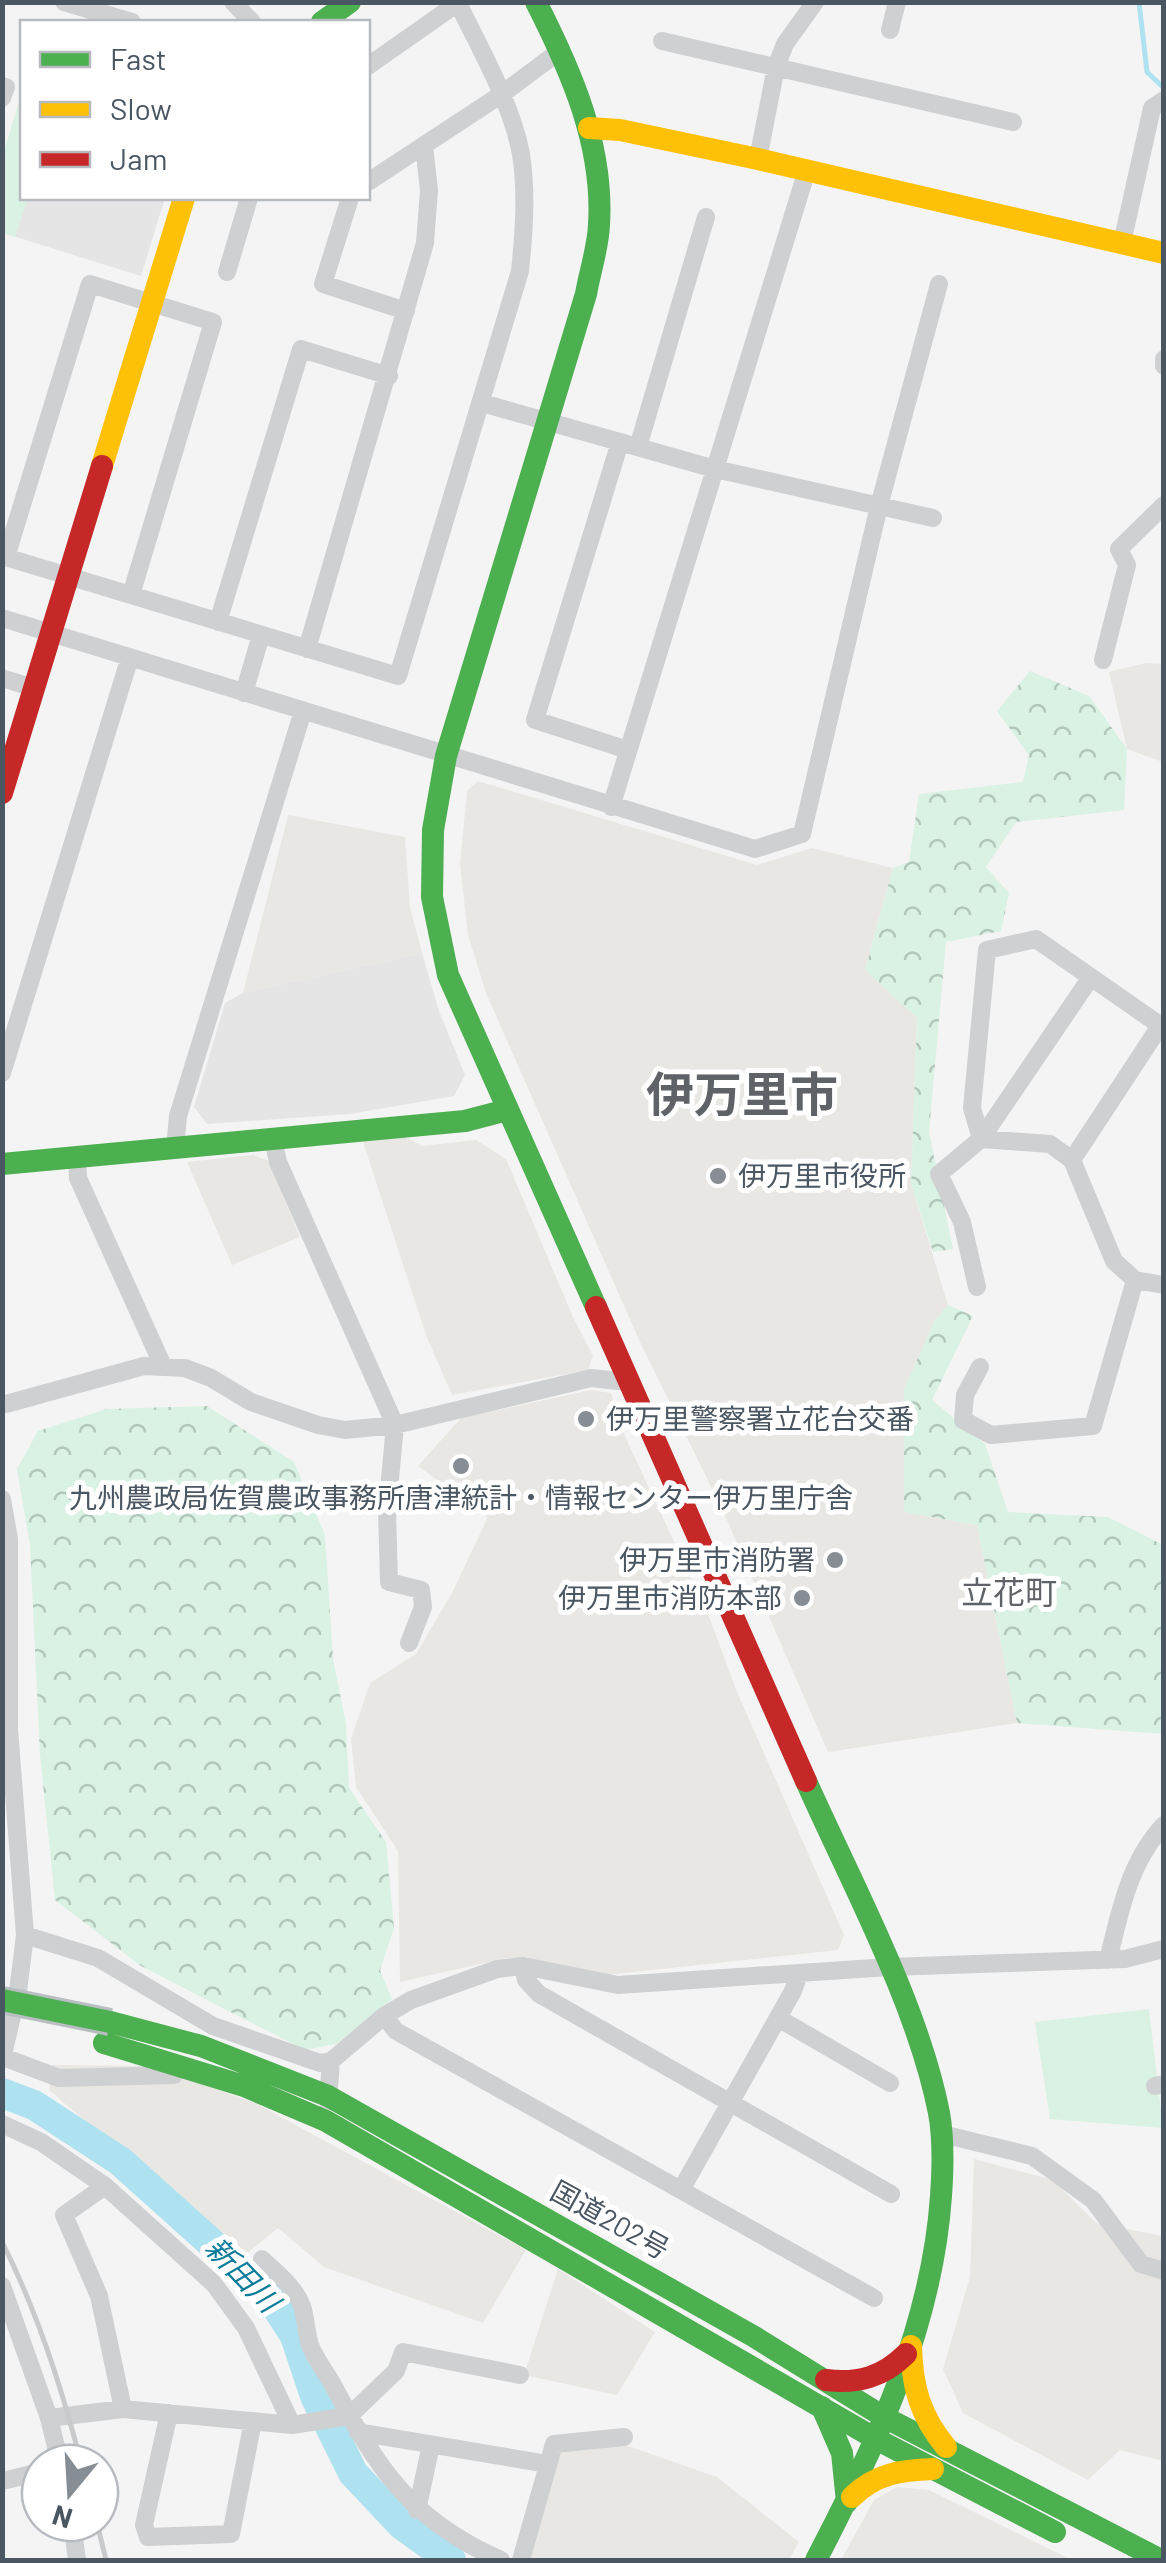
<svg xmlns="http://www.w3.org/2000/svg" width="1166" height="2563" viewBox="0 0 1166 2563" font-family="Barlow,'Noto Sans JP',sans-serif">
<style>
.commercial{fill:#e8e7e3}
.education{fill:#e6e5e6}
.forest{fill:url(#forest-crowns)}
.park{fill:#d9f2e3}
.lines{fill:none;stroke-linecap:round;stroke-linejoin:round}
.stream{stroke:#aee2f0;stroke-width:5}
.river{stroke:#aee2f0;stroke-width:30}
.street{stroke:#ced0d2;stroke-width:18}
.fast{stroke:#4caf50;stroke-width:22}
.slow{stroke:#ffc107;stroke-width:22}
.jam{stroke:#c62828;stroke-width:22}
.rail{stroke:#c9cacc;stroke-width:5}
.fast-bridge-casing{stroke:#b9bec3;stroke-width:28;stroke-linecap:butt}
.fast-bridge{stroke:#4caf50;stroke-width:22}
.poi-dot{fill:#868d94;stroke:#fff;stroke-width:4}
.labels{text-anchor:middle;stroke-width:10;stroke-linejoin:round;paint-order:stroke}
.poi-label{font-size:28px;fill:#4a5661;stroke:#fff;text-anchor:start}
.street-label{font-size:28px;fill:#4a5661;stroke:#fff}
.water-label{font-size:30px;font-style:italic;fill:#0c7c9b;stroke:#fff}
.quarter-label{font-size:32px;fill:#5f6368;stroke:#fff}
.town-label{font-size:48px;font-weight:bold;fill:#5f6368;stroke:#fff}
</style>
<defs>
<pattern id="forest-crowns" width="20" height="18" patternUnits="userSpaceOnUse" patternTransform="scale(2.5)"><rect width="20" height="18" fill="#d9f2e3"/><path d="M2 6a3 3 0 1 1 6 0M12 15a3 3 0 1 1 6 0" fill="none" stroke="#b2c7bb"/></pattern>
</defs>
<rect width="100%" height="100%" fill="#f4f4f4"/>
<!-- commercial -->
<path class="commercial" d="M 1146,663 L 1163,664 L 1163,762 L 1127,749 L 1109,672 Z
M 478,781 L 757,865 L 812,848 L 893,868 L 865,969 L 917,1018 L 911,1184 L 948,1305 L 935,1320 L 905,1512 L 977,1525 L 1017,1723 L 828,1752 L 723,1511 L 640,1342 L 486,993 L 468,935 L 460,864 L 467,791 Z
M 288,815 L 405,837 L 410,907 L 422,953 L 243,993 Z
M 405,1137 L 422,1146 L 476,1140 L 506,1159 L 573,1317 L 593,1356 L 588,1370 L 452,1395 L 426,1335 L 363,1142 Z
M 253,1155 L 269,1161 L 300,1237 L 232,1265 L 187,1162 Z
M 591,1390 L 611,1393 L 624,1434 L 710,1619 L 737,1692 L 844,1935 L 838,1950 L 606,1975 L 507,1958 L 400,1982 L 398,1851 L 356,1787 L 351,1739 L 370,1683 L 416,1654 L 452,1593 L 488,1517 L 418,1466 L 461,1418 Z
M 52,2065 L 150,2066 L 255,2103 L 526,2250 L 483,2323 L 324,2267 L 278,2228 L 244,2256 L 49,2090 Z
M 974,2159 L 1053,2180 L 1096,2223 L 1163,2236 L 1163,2461 L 1120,2450 L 1088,2480 L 963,2413 L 943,2369 L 970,2277 Z
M 558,2269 L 655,2332 L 617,2395 L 524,2375 Z
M 625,2445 L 717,2477 L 799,2542 L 789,2560 L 526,2560 L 556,2449 Z
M 897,2487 L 929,2490 L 1072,2560 L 841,2560 L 874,2500 Z"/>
<!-- education -->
<path class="education" d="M 22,92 L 22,198 L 165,198 L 141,276 L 3,233 L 3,155 Z
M 422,953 L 439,1011 L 465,1075 L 454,1096 L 350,1114 L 207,1124 L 194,1107 L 225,1003 L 243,993 Z"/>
<!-- forest -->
<path class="forest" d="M 1030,671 L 1089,696 L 1127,749 L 1124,810 L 1016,822 L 986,867 L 1009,893 L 1001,931 L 946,942 L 929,1132 L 953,1249 L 933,1252 L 911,1184 L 917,1018 L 865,970 L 893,868 L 909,862 L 919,794 L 1023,782 L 1029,755 L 997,711 Z
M 948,1305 L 973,1316 L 932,1400 L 985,1444 L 1008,1512 L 1108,1517 L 1163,1545 L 1163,1734 L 1017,1723 L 977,1525 L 904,1512 L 904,1389 L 935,1320 Z
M 207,1406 L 294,1462 L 325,1535 L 333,1659 L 346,1724 L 349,1788 L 386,1842 L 394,1928 L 380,1970 L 392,1999 L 336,2044 L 305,2050 L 141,1966 L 55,1900 L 40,1755 L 30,1545 L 17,1469 L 38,1431 L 107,1409 Z"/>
<!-- park -->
<path class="park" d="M 22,92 L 22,198 L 28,198 L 15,237 L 3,233 L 3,155 Z
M 1149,2009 L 1163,2128 L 1050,2119 L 1035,2022 Z"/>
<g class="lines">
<!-- stream -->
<path class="stream" d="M 1139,2 L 1147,72 L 1164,88"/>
<!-- river -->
<path class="river" d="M 2,2093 L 34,2105 L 120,2161 L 268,2294 L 295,2336 L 315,2396 L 353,2473 L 402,2525 L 451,2560"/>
<!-- street -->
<path class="street" d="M 64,2 L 132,22
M 233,2 L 252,22
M 890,30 L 897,2
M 662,41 L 1013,122
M 2,86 L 6,87 L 2,98
M 758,159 L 776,67 L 785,44 L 815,2
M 368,182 L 502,94 L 561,50
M 350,198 L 323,284 L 406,311
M 1122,243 L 1152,108 L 1164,100
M 227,272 L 249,198
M 1164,359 L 1164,366
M 482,403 L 715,469 L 933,518
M 620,442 L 535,720 L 628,750
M 638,447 L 706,217
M 2,556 L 398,676 L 520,271 C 524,232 527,193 521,154 C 511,102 481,51 458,3 L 368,66
M 6,557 L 90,284 L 213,322 L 131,595
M 2,618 L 755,849 L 802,834 L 879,506 L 939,284
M 218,622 L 301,349 L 389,376
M 307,649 L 425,243 L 429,190 L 424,146
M 1103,660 L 1127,565 L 1119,549 L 1164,505
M 2,678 L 34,688
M 244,693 L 261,635
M 611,807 L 807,170
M 1091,977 L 981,1139 L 972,1108 L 987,950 L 1036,939 L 1164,1028
M 1160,1026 L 1072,1160 L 1114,1261 L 1135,1280 L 1164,1285
M 2,1073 L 130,657
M 273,1139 L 278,1162 L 395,1425 L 387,1511 L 389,1582 L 421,1590 L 423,1607 L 409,1643
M 175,1149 L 178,1116 L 303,711
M 77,1158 L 78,1178 L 163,1366
M 977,1287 L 962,1222 L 939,1174 L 981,1139 L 1050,1144 L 1072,1160
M 980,1367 L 965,1395 L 963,1420 L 991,1435 L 1093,1426 L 1135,1280
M 2,1405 L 144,1366 L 185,1368 L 211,1378 L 251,1402 L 318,1425 L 345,1430 L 395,1425 L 591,1378 L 627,1382
M 2,1499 L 9,1539 L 9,1729 L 25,1935 L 18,1991 L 2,2059
M 25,1935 L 98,1958 L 213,2026 L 320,2063 L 331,2061
M 1108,1960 C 1120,1912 1129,1862 1164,1825
M 523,1966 L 526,1980 L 539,1994 L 891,2194
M 384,2016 L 396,2031 L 874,2298
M 778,2018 L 890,2083
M 3,2057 L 59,2078 L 174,2075 L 176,2071
M 1155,2086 L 1164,2084
M 328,2102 L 331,2061 L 384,2016 L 411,2000 L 497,1969 L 523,1966 L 618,1985 L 889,1967 L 1125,1959 L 1164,1949
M 2,2124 L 41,2142 L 105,2186 L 214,2284 L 246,2328 L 292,2425
M 942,2134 L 1032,2156 L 1093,2200 L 1141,2264 L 1164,2271
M 105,2186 L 64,2215 L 99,2296 L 123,2409
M 681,2190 L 793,1991 L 799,1974
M 262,2259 C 276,2273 295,2287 302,2306 C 306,2319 306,2332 310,2345 C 315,2359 326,2372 333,2385 C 377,2468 411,2521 501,2560
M 2,2286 L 49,2418 L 60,2463
M 169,2413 L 144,2525 L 148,2537 L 231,2534 L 253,2421
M 49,2418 L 123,2409 L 292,2425 L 349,2416 L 396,2371 L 403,2352 L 520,2375
M 358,2432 L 548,2464
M 2,2481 L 40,2472
M 417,2510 L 431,2445
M 72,2523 L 77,2560
M 521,2560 L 554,2444 L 624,2437"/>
<!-- fast -->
<path class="fast" d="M 536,2 C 571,71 604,145 599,225 C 598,248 590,271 586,294 L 446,756 L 433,830 L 432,897 L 448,975 L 596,1307
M 322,22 L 350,2
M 2,1164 L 465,1121 L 507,1110
M 806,1781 C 851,1882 918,2005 939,2113 C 944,2140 943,2168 941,2196 C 932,2327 876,2445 816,2560
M 110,2022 L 201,2046 L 328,2096 L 753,2336 L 884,2417 L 1161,2560
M 104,2043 L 244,2086 L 326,2121 L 876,2439 L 1055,2532
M 822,2407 L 842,2453 L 847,2502"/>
<!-- slow -->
<path class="slow" d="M 589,128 L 620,130 L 758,159 L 1164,253
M 102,466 L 184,198
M 911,2346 C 912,2386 920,2416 946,2447
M 852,2497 C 875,2474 901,2470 933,2469"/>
<!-- jam -->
<path class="jam" d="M 2,793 L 102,466
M 596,1307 L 806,1781
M 826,2380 C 858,2384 883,2377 906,2354"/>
<!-- rail -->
<path class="rail" d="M 2,2242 C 37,2311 62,2388 81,2463
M 97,2523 L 106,2560"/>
<!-- fast-bridge casing -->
<g class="fast-bridge-casing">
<path id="fast-bridge" d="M 2,2000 L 110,2022"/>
</g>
<!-- fast-bridge -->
<use href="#fast-bridge" class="fast-bridge"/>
</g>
<!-- markers -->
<g class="poi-dot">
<circle cx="718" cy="1176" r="10"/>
<circle cx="586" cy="1419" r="10"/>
<circle cx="461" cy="1466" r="10"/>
<circle cx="835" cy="1560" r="10"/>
<circle cx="802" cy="1598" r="10"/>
</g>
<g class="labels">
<!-- poi labels -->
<g class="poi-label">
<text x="738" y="1186">伊万里市役所</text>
<text x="606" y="1429">伊万里警察署立花台交番</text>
<text x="461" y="1508" text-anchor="middle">九州農政局佐賀農政事務所唐津統計・情報センター伊万里庁舎</text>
<text x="815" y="1570" text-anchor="end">伊万里市消防署</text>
<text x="782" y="1608" text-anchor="end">伊万里市消防本部</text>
</g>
<!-- street labels -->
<g class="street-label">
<text transform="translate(610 2220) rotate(29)" y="10">国道202号</text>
</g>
<!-- water labels -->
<g class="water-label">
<text transform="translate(242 2275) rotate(46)" y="10">新田川</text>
</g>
<!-- quarter labels -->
<g class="quarter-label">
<text x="1009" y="1604">立花町</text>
</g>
<!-- town labels -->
<g class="town-label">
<text x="742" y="1112">伊万里市</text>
</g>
</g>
<!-- border -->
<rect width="1166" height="2563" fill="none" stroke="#4a5661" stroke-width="10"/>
<!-- legend -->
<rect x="20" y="20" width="350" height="180" fill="#ffffff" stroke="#b7bbc0" stroke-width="2.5"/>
<rect x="40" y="52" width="50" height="15" fill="#4caf50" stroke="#b7bbc0" stroke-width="2.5"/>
<text x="110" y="70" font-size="30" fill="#4a5661">Fast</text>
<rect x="40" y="102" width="50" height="15" fill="#ffc107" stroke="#b7bbc0" stroke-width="2.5"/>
<text x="110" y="120" font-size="30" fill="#4a5661">Slow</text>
<rect x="40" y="152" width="50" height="15" fill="#c62828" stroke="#b7bbc0" stroke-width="2.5"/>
<text x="110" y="170" font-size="30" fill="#4a5661">Jam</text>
<!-- north arrow -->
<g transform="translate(70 2493) rotate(198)"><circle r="48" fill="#ffffff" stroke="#b7bbc0" stroke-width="2.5"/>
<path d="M0-8L18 38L0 25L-18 38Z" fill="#868d94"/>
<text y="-15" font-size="28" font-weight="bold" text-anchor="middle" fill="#4a5661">N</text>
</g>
</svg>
